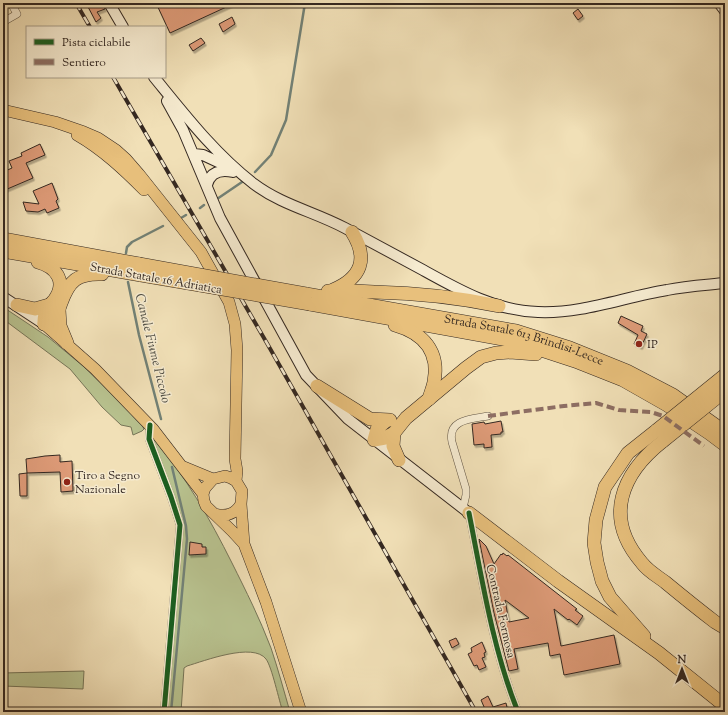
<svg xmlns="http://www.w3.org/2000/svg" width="728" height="715" viewBox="0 0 728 715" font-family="'Sorts Mill Goudy',serif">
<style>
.green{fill:#b8c28f;stroke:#767558}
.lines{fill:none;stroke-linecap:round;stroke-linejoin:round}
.stream{stroke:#728176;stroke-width:2.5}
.building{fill:#de9b78;stroke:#342821;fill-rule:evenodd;filter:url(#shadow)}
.street-casing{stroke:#635646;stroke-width:8}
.secondary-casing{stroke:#342821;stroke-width:12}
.primary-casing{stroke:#342821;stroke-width:12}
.highway-casing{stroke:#342821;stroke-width:14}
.street{stroke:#f6ebd0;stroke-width:7}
.secondary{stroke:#f6ebd0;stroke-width:10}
.primary{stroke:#e8c07c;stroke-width:11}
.highway{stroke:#e8c07c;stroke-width:13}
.rail-casing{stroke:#342821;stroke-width:4}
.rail{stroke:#f6ebd0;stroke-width:2.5;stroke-dasharray:8;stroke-linecap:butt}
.highway-bridge-casing{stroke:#342821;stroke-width:14;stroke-linecap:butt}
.highway-bridge{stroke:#e8c07c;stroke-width:13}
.quiet{stroke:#8d6e63;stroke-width:4;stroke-dasharray:8 4;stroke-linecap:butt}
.cycleway-casing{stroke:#f6ebd0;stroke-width:8}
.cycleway{stroke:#1b5e20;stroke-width:5}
.poi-dot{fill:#8f2418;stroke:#f6ebd0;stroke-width:1.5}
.labels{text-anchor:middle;stroke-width:3;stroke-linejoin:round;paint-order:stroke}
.street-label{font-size:12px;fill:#342821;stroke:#f6ebd0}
.poi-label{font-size:12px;fill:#342821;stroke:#f6ebd0;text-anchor:start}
.water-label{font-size:13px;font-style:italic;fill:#4e4d44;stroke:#f6ebd0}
</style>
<defs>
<filter id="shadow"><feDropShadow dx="1.5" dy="2.5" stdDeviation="0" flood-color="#0004"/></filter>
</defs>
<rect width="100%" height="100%" fill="#f1e0b7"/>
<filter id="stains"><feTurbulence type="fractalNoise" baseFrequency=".005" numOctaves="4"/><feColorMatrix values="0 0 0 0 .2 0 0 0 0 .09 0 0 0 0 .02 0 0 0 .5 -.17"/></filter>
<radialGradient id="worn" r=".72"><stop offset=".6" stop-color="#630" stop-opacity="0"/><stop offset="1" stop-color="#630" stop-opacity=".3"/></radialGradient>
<!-- green -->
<path class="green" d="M 3,307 L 48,337 L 83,366 L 140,421 L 144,429 L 142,431 L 133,435 L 131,427 L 121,425 L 102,407 L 70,369 L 3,319 Z
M 153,440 L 155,440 C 186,477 210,519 232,563 C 246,591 260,619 271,648 C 278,669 284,691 290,712 L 283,712 C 279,701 272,667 266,659 C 253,642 204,661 187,666 L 184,668 L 181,712 L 166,712 L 181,542 L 153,441 Z
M 84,671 L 83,689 L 3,686 L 3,673 Z"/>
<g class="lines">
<!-- stream -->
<path class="stream" d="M 255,172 L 271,155 L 286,120 L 305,3
M 217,199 L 242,182
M 200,208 L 204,205
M 181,218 L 186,215
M 126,253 L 127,247 L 132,242 L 163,226
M 128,282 L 139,335 L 161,419
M 171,712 L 187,539 L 186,526 L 172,467"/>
</g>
<!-- building -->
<path class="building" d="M 86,3 L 103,3 L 105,9 L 97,12 L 101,18 L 96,22 Z
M 156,3 L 235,3 L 170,33 Z
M 578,9 L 583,16 L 578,20 L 573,13 Z
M 232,17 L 235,24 L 223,32 L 219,24 Z
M 201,38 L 205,43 L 193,51 L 189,45 Z
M 40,144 L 45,155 L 26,163 L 33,178 L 5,190 L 3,187 L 3,172 L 12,168 L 9,161 L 22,156 L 21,153 Z
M 52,183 L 58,199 L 56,201 L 59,208 L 47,213 L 45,209 L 38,212 L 26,211 L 23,202 L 39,204 L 33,191 Z
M 621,316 L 643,326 L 641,331 L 647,334 L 641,347 L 634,344 L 638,335 L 618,323 Z
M 501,421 L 503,432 L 501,432 L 501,434 L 491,435 L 492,447 L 484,448 L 484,444 L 474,445 L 472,424 L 484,422 L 485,424 Z
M 60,455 L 60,462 L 72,461 L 73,491 L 61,492 L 60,472 L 27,473 L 26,459 L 45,456 Z
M 27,473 L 27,496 L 20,496 L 19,474 Z
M 479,539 L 486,546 L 494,564 L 501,554 L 502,555 L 503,553 L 507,556 L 508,555 L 577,609 L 575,610 L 583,616 L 577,625 L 569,619 L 568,620 L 554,609 L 561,646 L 614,635 L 620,664 L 564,675 L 560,654 L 550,656 L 548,643 L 514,649 L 518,669 L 509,671 L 494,613 ZM 505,600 L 529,618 L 509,622 Z
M 190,542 L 202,544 L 202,547 L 206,547 L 206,554 L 189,555 Z
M 456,638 L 459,644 L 452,648 L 449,641 Z
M 482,642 L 486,652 L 484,653 L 485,657 L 482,658 L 486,667 L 479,670 L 477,665 L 474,666 L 468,654 L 472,652 L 471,648 Z
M 488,696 L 493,707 L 506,703 L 508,712 L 480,712 L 480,710 L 485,709 L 481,700 Z"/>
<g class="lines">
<!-- street casing -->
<g class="street-casing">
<path id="street" d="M 3,22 L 17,14 L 11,3
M 150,425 L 149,439 L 171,497 L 180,525 L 164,712
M 463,508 L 466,495 L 466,489 L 452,442 C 447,419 472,419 488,416
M 469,513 C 482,579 493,650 518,712"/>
</g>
<!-- secondary casing -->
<g class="secondary-casing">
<path id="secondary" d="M 109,3 L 123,27
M 719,3 L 725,11
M 154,77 C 185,115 215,154 254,184 C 282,205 315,212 345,228 C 371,242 397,256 423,270 C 459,290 496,311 538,312 C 582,314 624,297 667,290 C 686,286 706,285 725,283
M 167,101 L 183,130 L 220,218 L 306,375 L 348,419 L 469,513
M 194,154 L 203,155 L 233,169
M 207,185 C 210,172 220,169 233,172
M 3,297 L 44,324"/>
</g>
<!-- primary casing -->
<g class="primary-casing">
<path id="primary" d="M 3,110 L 55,122 L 84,132 L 98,138 L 116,150 L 126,159 L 139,174 L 201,252 L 229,302 L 235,324 L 237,350 L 235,459 L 237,471 L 236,481
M 77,135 C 103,150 124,170 144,190
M 44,324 L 95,369 L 153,429 L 203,494
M 184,467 L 213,479
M 215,514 C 227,517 235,514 241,504
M 244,544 L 232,531 L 206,506 L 204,501 L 203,494 L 205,488 L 213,479 L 225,476 L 231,478 L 236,481 L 242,491 L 241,504 L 244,544 L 266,602 L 301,712"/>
</g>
<!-- highway casing -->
<g class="highway-casing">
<g id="highway">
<path d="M 3,239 L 139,264"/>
<path d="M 3,251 L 141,275"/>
<path d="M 38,262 C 56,267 67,281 55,299 C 51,304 46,308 45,315 C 44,317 44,321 44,324"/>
<path d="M 333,290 C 361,278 369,259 352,232"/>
<path d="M 328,291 C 343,290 359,291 374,292 C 417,293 457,297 499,306"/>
<path id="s1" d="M 306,294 L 516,331 L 570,348 L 627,371 L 673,395 L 725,432"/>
<path d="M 310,304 L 514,341 L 575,361 L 623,380 L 667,405 L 709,433 L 725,445"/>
<path d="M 17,305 L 35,309 L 49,305"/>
<path d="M 59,310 L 60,326 L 67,343"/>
<path d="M 44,324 C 47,322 50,321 52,319 C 57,316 59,309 61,303 C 69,281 77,273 102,274"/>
<path d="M 395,325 C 423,333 440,351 434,382 C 433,388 430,394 429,399"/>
<path d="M 317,386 L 370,419 L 390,420"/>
<path d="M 386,421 L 377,429 L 374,440 L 385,438 L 394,433 L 406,418 L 466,368 L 481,357 L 496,353 L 510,352 L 536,354"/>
<path d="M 394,433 L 393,446 L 399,460"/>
<path d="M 663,441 C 621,474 603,518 642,563 C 648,571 657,576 665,582 C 682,596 698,609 715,622 L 725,628"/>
<path d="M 469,513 L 558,581 L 659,653 L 725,706"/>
<path d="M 644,636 L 610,597 L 602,581 L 597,562 L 594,543 L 596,520 L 605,487 L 628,453 L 657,430"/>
</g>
</g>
<!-- street -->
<use href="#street" class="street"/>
<!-- secondary -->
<use href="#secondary" class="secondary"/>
<!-- primary -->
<use href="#primary" class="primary"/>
<!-- highway -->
<use href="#highway" class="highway"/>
<!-- rail casing -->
<g class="rail-casing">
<path id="rail" d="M 76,3 L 90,27
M 113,77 L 268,345 L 476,712"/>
</g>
<!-- rail -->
<use href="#rail" class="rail"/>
<!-- highway-bridge casing -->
<g class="highway-bridge-casing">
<path id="highway-bridge" d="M 139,264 L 306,294
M 141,275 L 310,304
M 657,430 L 725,375
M 663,441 L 725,391"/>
</g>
<!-- highway-bridge -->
<use href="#highway-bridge" class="highway-bridge"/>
<!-- quiet -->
<path class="quiet" d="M 488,416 L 564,406 L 596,403 L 619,410 L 651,412 L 663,416 L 704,446"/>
<!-- cycleway casing -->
<g class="cycleway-casing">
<path id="cycleway" d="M 150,425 L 149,439 L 171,497 L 180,525 L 164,712
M 469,513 C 482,579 493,650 518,712"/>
</g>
<!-- cycleway -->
<use href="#cycleway" class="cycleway"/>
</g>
<!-- markers -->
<g class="poi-dot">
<circle cx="639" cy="344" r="4"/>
<circle cx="67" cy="482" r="4"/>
</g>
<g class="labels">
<!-- street labels -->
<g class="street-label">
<text transform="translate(156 278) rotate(10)" y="4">Strada Statale 16 Adriatica</text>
<text dy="4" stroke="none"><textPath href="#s1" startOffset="223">Strada Statale 613 Brindisi-Lecce</textPath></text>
<text transform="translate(501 611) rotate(77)" y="4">Contrada Formosa</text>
</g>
<!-- poi labels -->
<g class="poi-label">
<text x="647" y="348">IP</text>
<text x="75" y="479">Tiro a Segno<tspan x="75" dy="14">Nazionale</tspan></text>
</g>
<!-- water labels -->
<g class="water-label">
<text transform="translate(154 348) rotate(76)" y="5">Canale Fiume Piccolo</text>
</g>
</g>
<!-- margin -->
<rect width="728" height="715" fill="none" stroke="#f1e0b7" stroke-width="16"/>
<rect x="4" y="4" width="720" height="707" fill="none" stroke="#342821" stroke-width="2"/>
<rect x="8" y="8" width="712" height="699" fill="none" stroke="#342821"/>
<!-- legend -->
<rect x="26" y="26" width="140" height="52" fill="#f6ebd0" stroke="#a89d8a"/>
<rect x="34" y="39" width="20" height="6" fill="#1b5e20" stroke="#a89d8a"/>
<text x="62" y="46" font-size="12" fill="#342821">Pista ciclabile</text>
<rect x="34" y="59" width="20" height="6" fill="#8d6e63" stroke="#a89d8a"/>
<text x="62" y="66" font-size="12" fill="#342821">Sentiero</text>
<!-- north arrow -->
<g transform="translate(682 669)" stroke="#f6ebd0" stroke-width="3" paint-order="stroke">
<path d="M0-3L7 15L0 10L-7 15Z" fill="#342821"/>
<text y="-6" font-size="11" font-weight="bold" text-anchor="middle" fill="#342821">N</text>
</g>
<rect width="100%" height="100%" filter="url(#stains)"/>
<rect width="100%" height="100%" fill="url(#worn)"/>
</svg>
